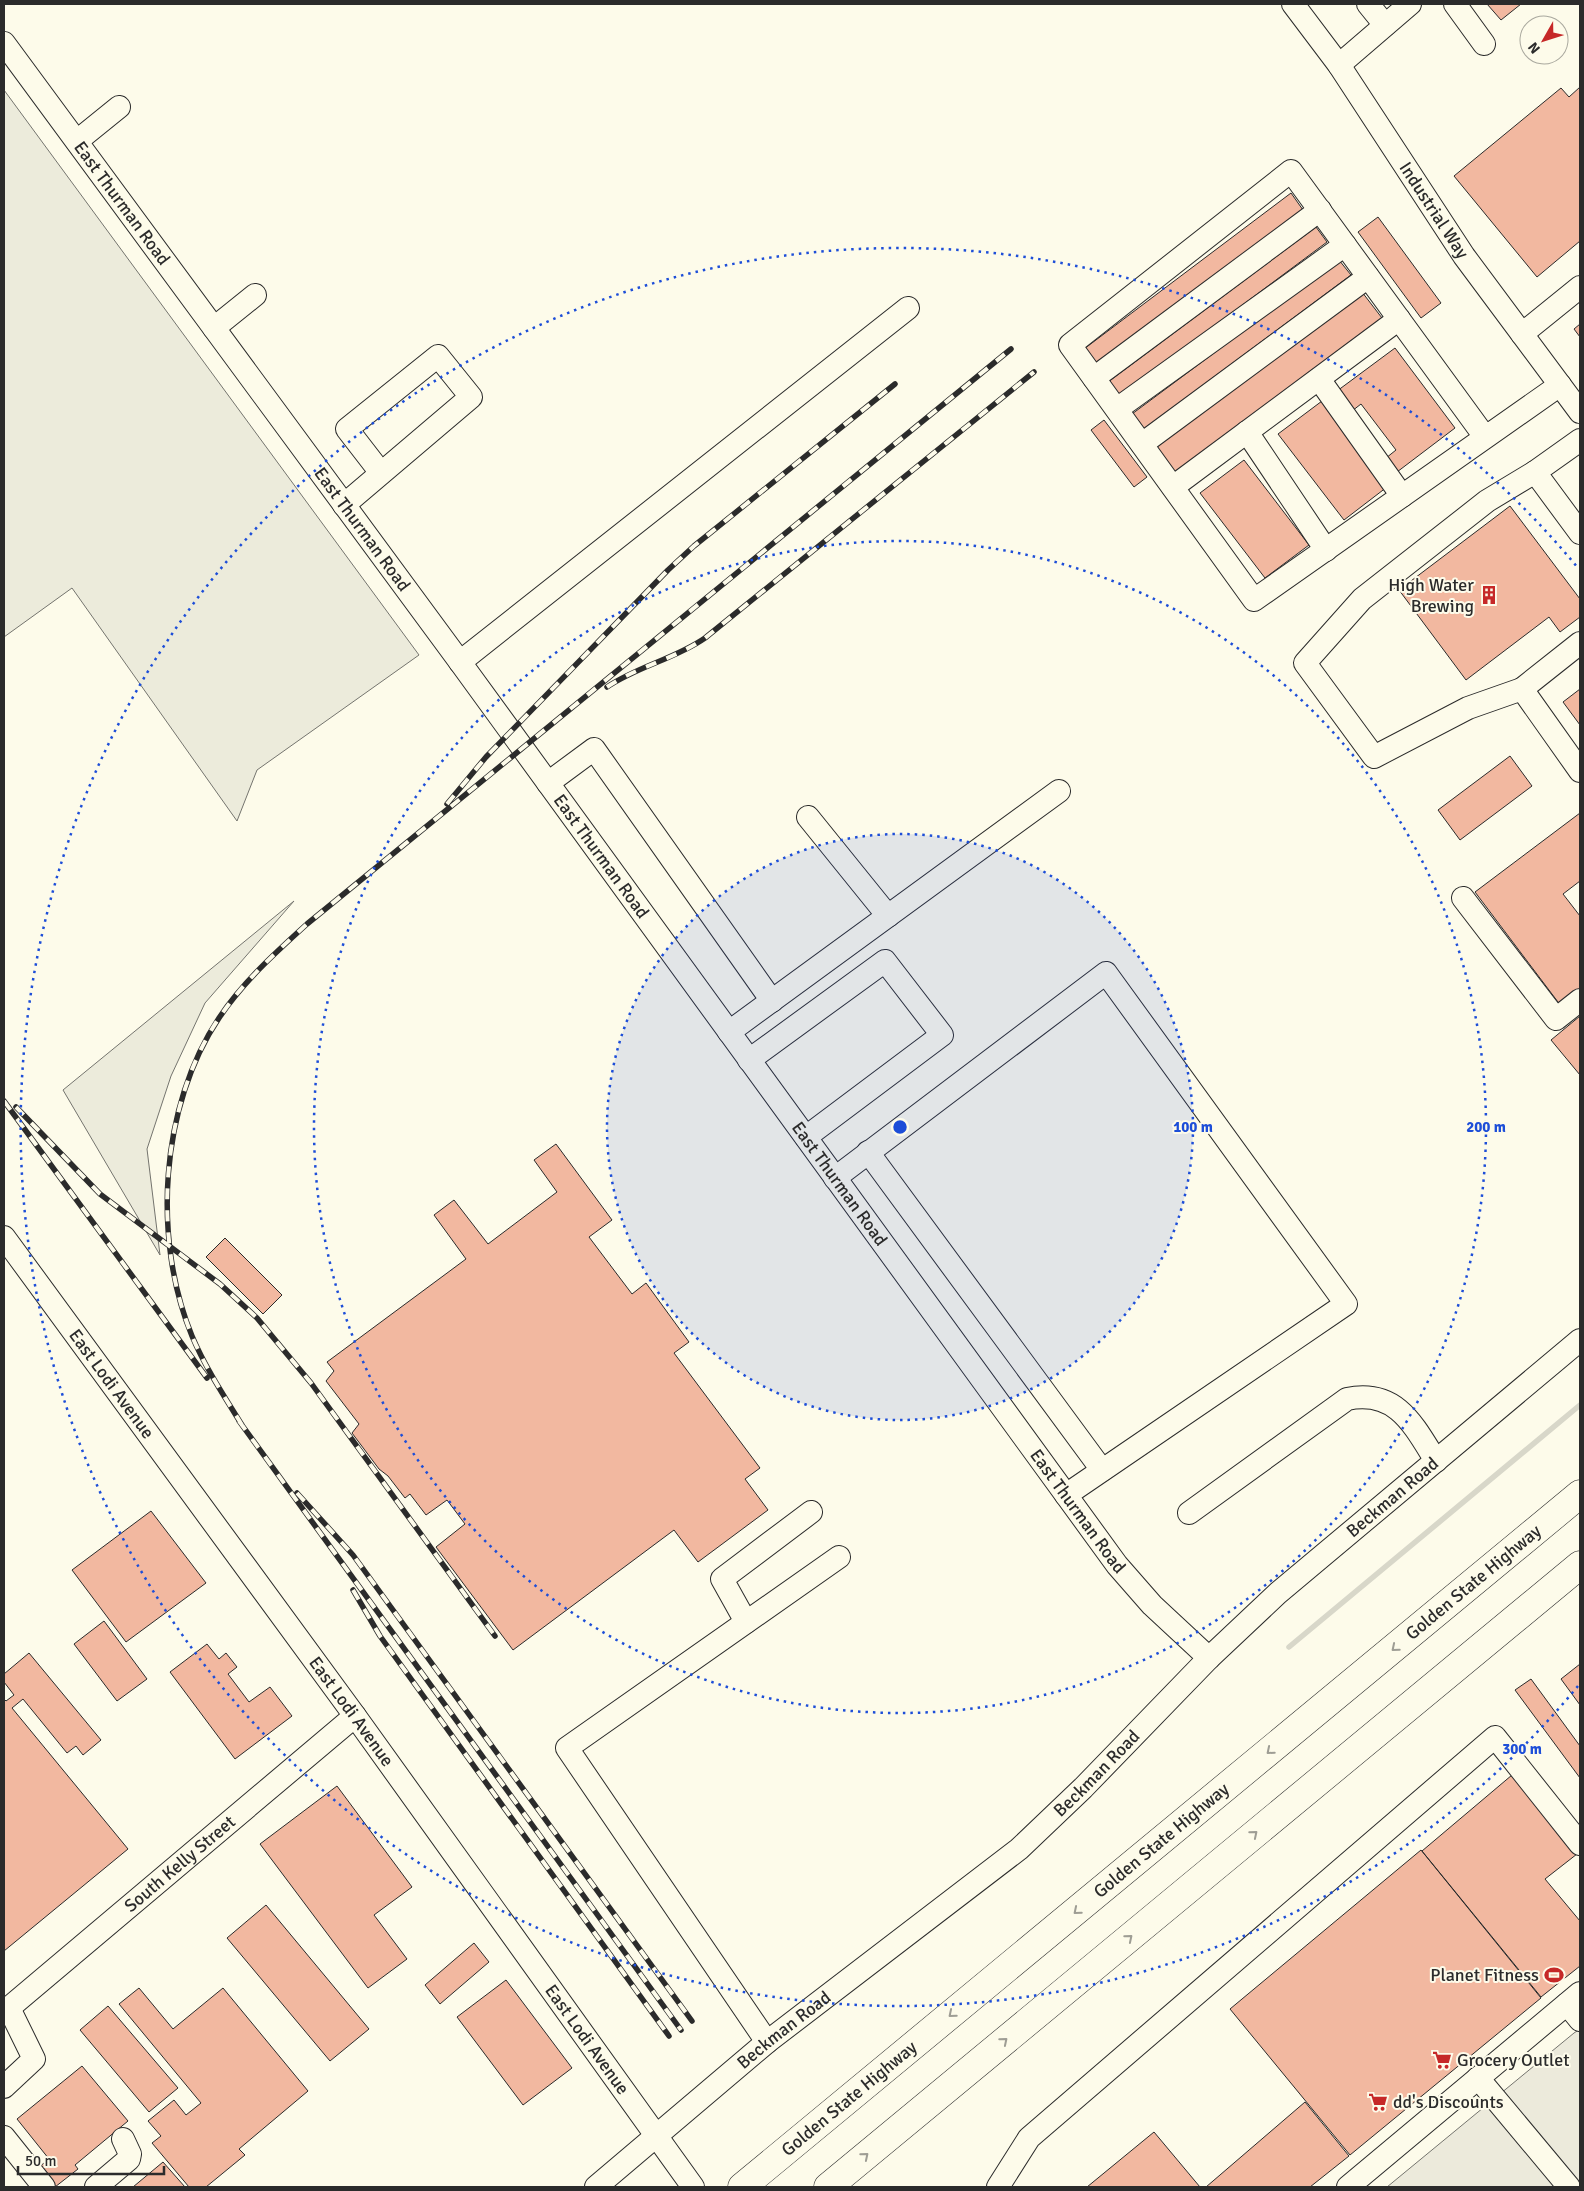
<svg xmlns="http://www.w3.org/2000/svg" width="1584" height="2191" viewBox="0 0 1584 2191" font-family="Signika,sans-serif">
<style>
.green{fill:#ecebdb;stroke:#74746e}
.parking{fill:#eceadb;stroke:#74746e}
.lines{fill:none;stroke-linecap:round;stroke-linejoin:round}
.stream{stroke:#d8d7c9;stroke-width:5.5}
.building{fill:#f2b8a0;stroke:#2b2b2b}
.minor-casing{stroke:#2b2b2b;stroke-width:24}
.highway-casing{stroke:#2b2b2b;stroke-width:29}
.minor{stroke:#fdfbea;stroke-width:22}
.highway{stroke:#fdfbea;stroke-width:28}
.rail-casing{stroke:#2b2b2b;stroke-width:5.5}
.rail{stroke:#fdfbea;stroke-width:4;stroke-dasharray:11;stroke-linecap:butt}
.oneway{stroke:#9e9d94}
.ring{fill:none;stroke:#1d4ed8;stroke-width:2.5;stroke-dasharray:2.5 5}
.labels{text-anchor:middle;stroke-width:4;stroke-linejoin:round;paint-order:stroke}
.street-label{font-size:18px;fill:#2b2b2b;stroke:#fdfbea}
.poi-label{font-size:18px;fill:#2b2b2b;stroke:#fdfbea;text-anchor:end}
.centre{fill:#1d4ed8;stroke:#fdfbea;stroke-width:2.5}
.ring-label{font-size:15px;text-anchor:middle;font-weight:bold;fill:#1d4ed8;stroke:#fdfbea;stroke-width:4;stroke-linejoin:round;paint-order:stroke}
</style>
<rect width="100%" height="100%" fill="#fdfbea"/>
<!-- green -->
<path class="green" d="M 4,90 L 419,655 L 257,770 L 237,821 L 72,588 L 4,637 Z
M 294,901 L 205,1003 L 171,1076 L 147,1149 L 160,1255 L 63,1090 Z"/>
<!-- parking -->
<path class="parking" d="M 1580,2029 L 1580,2187 L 1387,2187 L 1574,2033 Z"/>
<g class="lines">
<!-- stream -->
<path class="stream" d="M 1289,1647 L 1580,1405"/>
</g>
<!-- building -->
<path class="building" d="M 1487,4 L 1521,4 L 1501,20 Z
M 1580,87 L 1580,241 L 1537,277 L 1454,176 L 1561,88 L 1569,97 Z
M 1291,193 L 1303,210 L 1097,366 L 1084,349 Z
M 1378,217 L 1441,303 L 1421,318 L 1358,232 Z
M 1316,227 L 1327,242 L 1119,397 L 1108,382 Z
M 1339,260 L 1351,275 L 1144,429 L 1132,414 Z
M 1362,292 L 1382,318 L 1176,473 L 1156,447 Z
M 1580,324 L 1580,337 L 1574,329 Z
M 1395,348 L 1455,428 L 1397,472 L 1386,458 L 1396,450 L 1361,404 L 1352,411 L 1337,391 Z
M 1322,401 L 1387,487 L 1344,520 L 1278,434 Z
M 1104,420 L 1147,477 L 1134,487 L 1091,430 Z
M 1244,460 L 1309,545 L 1265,578 L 1200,493 Z
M 1510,506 L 1580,599 L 1580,617 L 1560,632 L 1549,617 L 1466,680 L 1399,590 Z
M 1580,689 L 1580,725 L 1563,702 Z
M 1510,756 L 1532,786 L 1460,840 L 1438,810 Z
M 1580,813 L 1580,881 L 1563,894 L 1580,916 L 1580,991 L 1561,1006 L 1475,892 Z
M 1580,1016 L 1580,1075 L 1551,1040 Z
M 556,1144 L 612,1220 L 589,1237 L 632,1294 L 646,1283 L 689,1342 L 674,1353 L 760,1468 L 745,1479 L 768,1510 L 698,1562 L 674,1530 L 513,1650 L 436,1547 L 465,1524 L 447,1500 L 426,1515 L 410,1494 L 405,1498 L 388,1476 L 379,1469 L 352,1433 L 359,1424 L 326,1381 L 334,1371 L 327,1362 L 466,1259 L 434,1215 L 454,1200 L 488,1244 L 557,1192 L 534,1160 Z
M 225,1238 L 282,1295 L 263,1314 L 206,1257 Z
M 151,1511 L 206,1583 L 126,1642 L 72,1570 Z
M 104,1621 L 147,1679 L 117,1701 L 74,1644 Z
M 207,1644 L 219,1659 L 226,1653 L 237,1667 L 228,1674 L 249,1702 L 270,1687 L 292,1716 L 235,1759 L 170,1672 Z
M 29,1653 L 101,1740 L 83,1755 L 76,1746 L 67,1753 L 23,1699 L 12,1708 L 128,1849 L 4,1951 L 4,1699 L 6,1701 L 14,1695 L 4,1682 L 4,1674 Z
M 1580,1664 L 1580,1705 L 1561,1679 Z
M 1531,1679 L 1580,1746 L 1580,1778 L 1515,1690 Z
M 1512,1775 L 1577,1854 L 1545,1879 L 1580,1921 L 1580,1966 L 1541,1997 L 1422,1851 Z
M 337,1786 L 412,1887 L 374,1915 L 407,1959 L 368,1988 L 260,1844 Z
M 1421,1850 L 1541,1998 L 1350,2155 L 1230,2009 Z
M 266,1905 L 369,2029 L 330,2061 L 227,1938 Z
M 474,1943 L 489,1962 L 440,2004 L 425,1985 Z
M 506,1980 L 572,2068 L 523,2105 L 457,2017 Z
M 139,1988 L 173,2029 L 223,1988 L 308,2091 L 239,2149 L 245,2155 L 206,2187 L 189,2187 L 152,2143 L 161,2136 L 148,2121 L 174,2100 L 186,2115 L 201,2103 L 119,2004 Z
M 108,2006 L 178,2088 L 149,2112 L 80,2030 Z
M 82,2066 L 128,2121 L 75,2165 L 78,2169 L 55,2187 L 39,2167 L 49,2159 L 17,2119 Z
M 1305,2102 L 1349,2156 L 1310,2187 L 1206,2187 Z
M 1154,2132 L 1200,2187 L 1087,2187 Z
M 163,2162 L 185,2187 L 133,2187 Z"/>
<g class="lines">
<!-- minor casing -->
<g class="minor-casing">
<g id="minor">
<path id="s1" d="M 1293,4 L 1339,65 L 1464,256 L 1580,412"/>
<path d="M 1368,4 L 1385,25"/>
<path d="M 1455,4 L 1484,44"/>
<path id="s2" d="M 4,43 L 460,662 L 1117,1565 L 1152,1605 L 1209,1658"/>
<path d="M 1339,65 L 1410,4"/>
<path d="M 77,141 L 119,107"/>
<path d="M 214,328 L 255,295"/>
<path d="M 1522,334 L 1580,287"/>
<path d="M 1094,378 L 1320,210"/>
<path d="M 1319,379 L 1402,496"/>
<path d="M 1117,409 L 1345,245"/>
<path d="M 1247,432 L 1326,550"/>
<path d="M 1485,437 L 1291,171 L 1070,345 L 1254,600 L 1560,385"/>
<path d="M 1580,440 L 1535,472 L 1580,533"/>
<path d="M 1142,444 L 1368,277"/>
<path d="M 1173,487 L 1399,319"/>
<path d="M 344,505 L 471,397 L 438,356 L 347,429 L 381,473"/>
<path d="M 1580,643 L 1522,689 L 1580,771"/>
<path d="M 460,662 L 908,308"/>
<path d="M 1522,689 L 1468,708 L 1374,757 L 1305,663 L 1362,599 L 1487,501 L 1535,472"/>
<path d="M 548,783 L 594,749 L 772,1001"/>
<path d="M 808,817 L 888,916"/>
<path d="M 1463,898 L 1556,1019 L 1580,1000"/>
<path d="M 729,1032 L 1059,791"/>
<path d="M 749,1060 L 885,961 L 942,1035 L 806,1137"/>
<path d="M 868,1152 L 1102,1470"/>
<path d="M 835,1178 L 1106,973 L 1346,1304 L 1066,1495"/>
<path id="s3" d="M 4,1237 L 355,1716 L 693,2187"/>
<path d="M 1189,1513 L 1347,1399 C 1396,1389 1413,1424 1436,1461"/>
<path d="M 746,1622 L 722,1579 L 811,1512"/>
<path d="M 1567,2004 L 1580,2020"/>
<path id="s4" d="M 4,2012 L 355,1716"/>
<path d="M 767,2042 L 567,1748 L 839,1557"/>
<path d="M 1478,2078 L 1569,2187"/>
<path d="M 4,2087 L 34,2059 L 9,2008"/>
<path d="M 4,2137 L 44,2187"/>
<path d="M 96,2187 L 129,2159 L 130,2154 L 123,2139"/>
<path id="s5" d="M 596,2187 L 767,2042 L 1019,1849 L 1083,1788 L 1209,1658 L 1278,1593 L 1580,1340"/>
<path d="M 998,2187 L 1029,2138 L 1495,1737 L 1580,1844"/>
<path d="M 1348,2187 L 1580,1993"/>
</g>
</g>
<!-- highway casing -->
<g class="highway-casing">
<g id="highway">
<path id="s6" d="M 742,2187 L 1580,1494"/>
<path d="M 828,2187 L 1580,1565"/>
</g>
</g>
<!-- minor -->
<use href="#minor" class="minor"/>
<!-- highway -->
<use href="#highway" class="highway"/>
<!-- rail casing -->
<g class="rail-casing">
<path id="rail" d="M 607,687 C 638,666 675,659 705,638 L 1034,372
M 447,804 L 486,757 L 668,570 L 694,546 L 895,384
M 4,1101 L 207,1378
M 16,1107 L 100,1194 L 220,1284 L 257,1318 L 311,1383 L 495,1636
M 239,1421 L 681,2030
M 242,1425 C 224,1396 205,1367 192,1336 C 152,1239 160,1106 219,1018 C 243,982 275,953 307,924 L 1011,349
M 297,1493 L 353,1555 L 692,2021
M 353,1590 L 380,1636 L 669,2036"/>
</g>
<!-- rail -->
<use href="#rail" class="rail"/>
</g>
<!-- one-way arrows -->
<defs><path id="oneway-chevron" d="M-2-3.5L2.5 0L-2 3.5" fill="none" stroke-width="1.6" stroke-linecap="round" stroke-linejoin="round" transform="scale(1.25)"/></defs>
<g class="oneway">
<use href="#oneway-chevron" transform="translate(1395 1648) rotate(140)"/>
<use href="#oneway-chevron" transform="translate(1270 1751) rotate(140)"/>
<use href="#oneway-chevron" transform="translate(1254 1834) rotate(-40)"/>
<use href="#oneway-chevron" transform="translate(1077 1911) rotate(140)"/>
<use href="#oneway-chevron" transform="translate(1129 1938) rotate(-40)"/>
<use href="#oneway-chevron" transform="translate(952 2014) rotate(140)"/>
<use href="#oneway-chevron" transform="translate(1004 2041) rotate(-40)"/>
<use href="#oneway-chevron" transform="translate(865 2156) rotate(-40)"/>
</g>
<!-- distance rings -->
<circle cx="900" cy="1127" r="293" fill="#1d4ed8" fill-opacity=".12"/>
<g class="ring">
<circle cx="900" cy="1127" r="293"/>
<circle cx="900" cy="1127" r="586"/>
<path d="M1578 1686A879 879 0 1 1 1578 568"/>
</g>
<!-- icons -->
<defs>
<g id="building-bare" transform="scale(1.5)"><path d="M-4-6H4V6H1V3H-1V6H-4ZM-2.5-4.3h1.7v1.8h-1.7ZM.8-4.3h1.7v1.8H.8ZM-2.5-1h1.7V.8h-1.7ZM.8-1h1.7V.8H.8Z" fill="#c62828" stroke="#fdfbea" stroke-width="2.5" paint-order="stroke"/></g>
<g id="stadium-bare" transform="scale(1.5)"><path d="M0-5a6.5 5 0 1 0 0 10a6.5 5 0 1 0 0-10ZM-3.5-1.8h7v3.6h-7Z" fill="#c62828" stroke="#fdfbea" stroke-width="2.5" paint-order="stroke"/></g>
<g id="supermarket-bare" transform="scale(1.5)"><path d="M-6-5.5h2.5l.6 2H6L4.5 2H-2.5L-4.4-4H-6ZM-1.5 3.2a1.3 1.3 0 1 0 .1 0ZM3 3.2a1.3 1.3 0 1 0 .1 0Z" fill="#c62828" stroke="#fdfbea" stroke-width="2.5" paint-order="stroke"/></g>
</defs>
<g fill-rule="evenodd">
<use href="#building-bare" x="1489" y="595"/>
<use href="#stadium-bare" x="1554" y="1975"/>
<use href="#supermarket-bare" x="1442" y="2060"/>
<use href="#supermarket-bare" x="1378" y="2102"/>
</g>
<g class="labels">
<!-- street labels -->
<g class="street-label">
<text dy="6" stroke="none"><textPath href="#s2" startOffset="199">East Thurman Road</textPath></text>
<text dy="6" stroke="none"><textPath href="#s1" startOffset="250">Industrial Way</textPath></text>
<text dy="6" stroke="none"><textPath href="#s2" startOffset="604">East Thurman Road</textPath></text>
<text dy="6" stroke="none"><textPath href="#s2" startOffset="1009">East Thurman Road</textPath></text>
<text dy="6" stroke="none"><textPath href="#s2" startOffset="1414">East Thurman Road</textPath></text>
<text dy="6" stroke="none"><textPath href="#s3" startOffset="182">East Lodi Avenue</textPath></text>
<text dy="6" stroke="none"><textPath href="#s5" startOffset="1055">Beckman Road</textPath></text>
<text dy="6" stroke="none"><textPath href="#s2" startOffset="1819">East Thurman Road</textPath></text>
<text dy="6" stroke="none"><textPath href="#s6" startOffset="949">Golden State Highway</textPath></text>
<text dy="6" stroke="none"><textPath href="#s3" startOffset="588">East Lodi Avenue</textPath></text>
<text dy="6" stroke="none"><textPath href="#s5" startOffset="650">Beckman Road</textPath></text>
<text dy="6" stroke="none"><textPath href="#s6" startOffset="544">Golden State Highway</textPath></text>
<text dy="6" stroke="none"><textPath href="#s4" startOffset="230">South Kelly Street</textPath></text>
<text dy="6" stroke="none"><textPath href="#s5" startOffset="245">Beckman Road</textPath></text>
<text dy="6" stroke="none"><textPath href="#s3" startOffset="992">East Lodi Avenue</textPath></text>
<text dy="6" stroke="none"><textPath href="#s6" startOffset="139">Golden State Highway</textPath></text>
</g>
<!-- poi labels -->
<g class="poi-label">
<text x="1474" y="591">High Water<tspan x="1474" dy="21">Brewing</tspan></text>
<text x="1539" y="1981">Planet Fitness</text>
<text x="1457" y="2066" text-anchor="start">Grocery Outlet</text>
<text x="1393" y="2108" text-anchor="start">dd's Discounts</text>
</g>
</g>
<circle cx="900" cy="1127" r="8" class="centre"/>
<g class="ring-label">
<text x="1193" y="1132">100 m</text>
<text x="1486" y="1132">200 m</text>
<text x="1522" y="1754">300 m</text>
</g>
<!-- border -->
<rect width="1584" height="2191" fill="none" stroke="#2b2b2b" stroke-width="10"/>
<!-- north arrow -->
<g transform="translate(1544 40) rotate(231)"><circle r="24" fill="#fdfbea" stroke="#a9a89e"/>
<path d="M0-4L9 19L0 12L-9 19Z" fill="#c62828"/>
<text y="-8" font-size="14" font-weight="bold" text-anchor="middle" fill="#2b2b2b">N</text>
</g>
<!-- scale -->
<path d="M18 2166v8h146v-8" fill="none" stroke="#2b2b2b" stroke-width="2.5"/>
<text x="25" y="2166" font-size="15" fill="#2b2b2b" stroke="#fdfbea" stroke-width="4" paint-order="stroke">50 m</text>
</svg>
